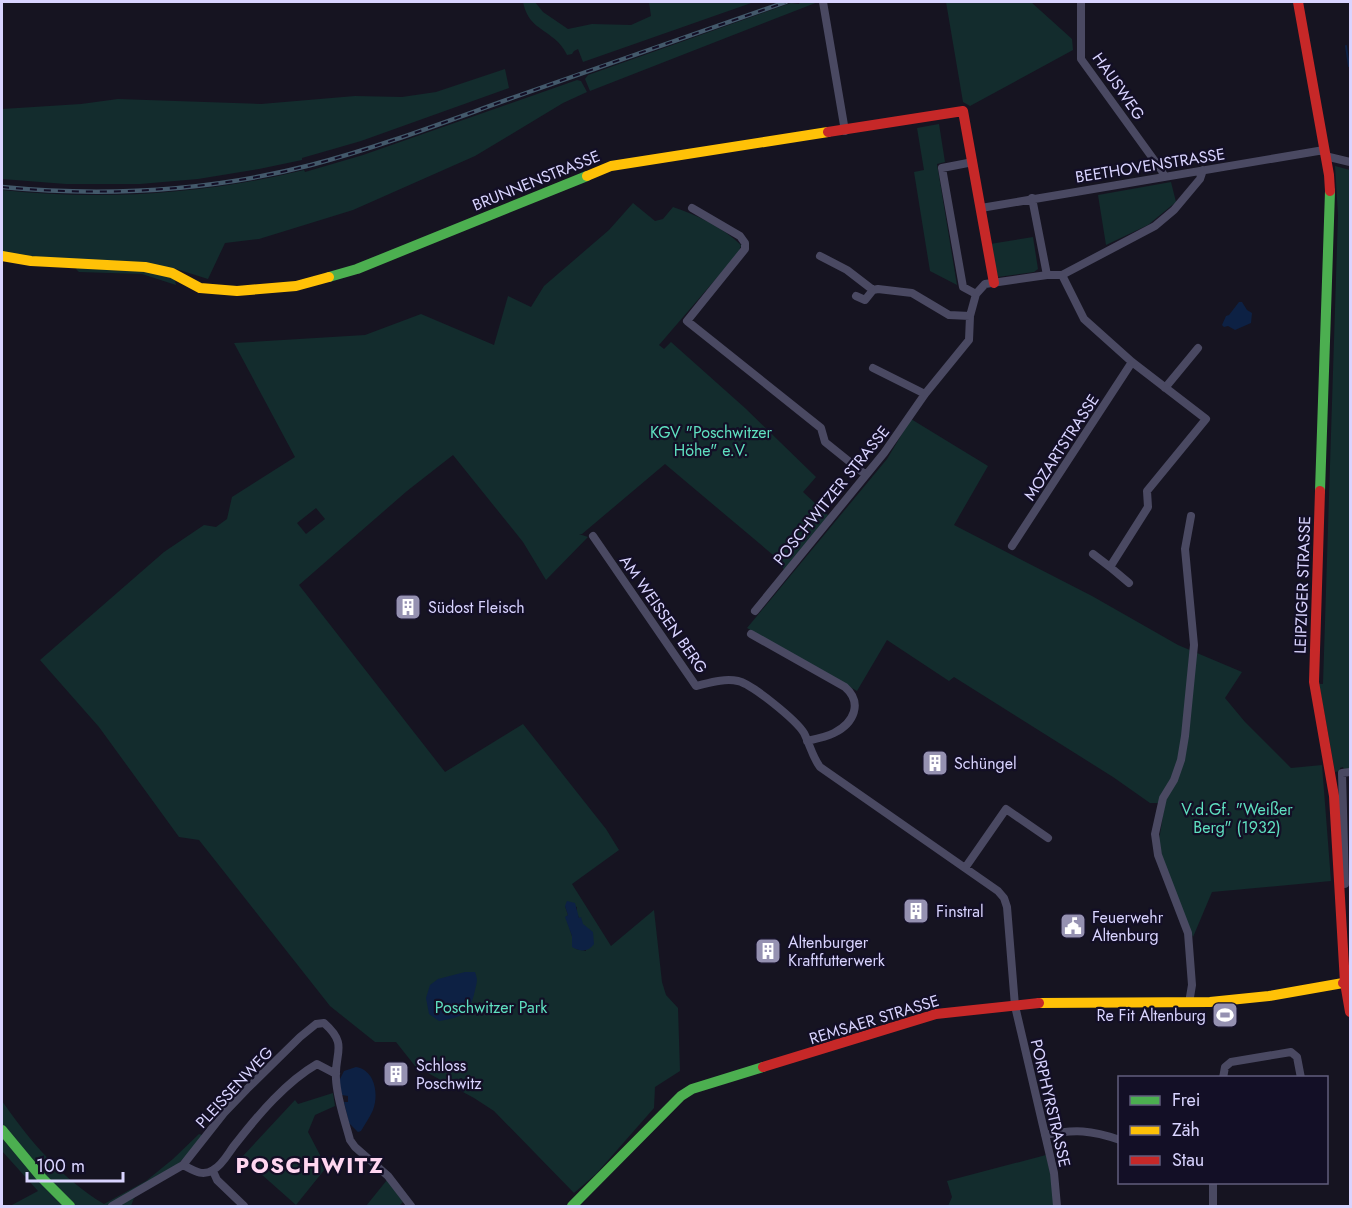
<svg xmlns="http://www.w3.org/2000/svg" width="1352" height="1208" viewBox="0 0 1352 1208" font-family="Jost,sans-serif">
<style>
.green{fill:#132c2d;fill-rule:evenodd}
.water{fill:#0d2144}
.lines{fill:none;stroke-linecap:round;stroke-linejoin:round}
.stream{stroke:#0d2144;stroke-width:2}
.street{stroke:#4a4962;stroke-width:8}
.fast{stroke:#4caf50;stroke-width:10}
.slow{stroke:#ffc107;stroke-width:10}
.jam{stroke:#c62828;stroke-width:10}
.rail-casing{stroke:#43596b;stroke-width:4.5}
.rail{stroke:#130f26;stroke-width:2;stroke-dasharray:7;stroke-linecap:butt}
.labels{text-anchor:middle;stroke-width:4.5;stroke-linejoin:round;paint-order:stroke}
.street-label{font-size:16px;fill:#d9d4ff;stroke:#130f26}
.park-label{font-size:16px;fill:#5fe0c0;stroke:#130f26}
.poi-label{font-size:16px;fill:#d9d4ff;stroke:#130f26;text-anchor:start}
.district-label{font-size:22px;font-weight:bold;letter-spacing:1.5px;fill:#ffd6f0;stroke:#130f26}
</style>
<rect width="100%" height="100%" fill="#161421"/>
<!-- green -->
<path class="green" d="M 523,2 L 535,2 L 543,12 L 568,29 L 592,24 L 631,25 L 651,16 L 649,2 L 754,2 L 583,62 L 578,49 L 574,51 L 572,54 L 567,55 C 565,51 562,46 558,42 C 542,27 528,26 523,2 Z
M 797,2 L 818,2 L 590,91 L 585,79 L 588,75 L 791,3 L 799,4 L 800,2 Z
M 946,2 L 1031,2 L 1072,39 L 1073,50 L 970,106 L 963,102 Z
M 505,69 L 509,88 L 361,141 L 302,158 L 302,160 L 259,169 L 198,179 L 140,184 L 66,184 L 2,179 L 2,109 L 81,104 L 118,99 L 261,104 L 355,96 L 402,97 L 436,92 Z
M 577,80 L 581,81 L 587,92 L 563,103 L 475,156 L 353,210 L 259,239 L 225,243 L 208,279 L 173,268 L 67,261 L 2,253 L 2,190 C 103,201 205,194 304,170 L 305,172 L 363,155 Z
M 939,124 L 945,162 L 937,164 L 957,285 L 930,271 L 914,172 L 924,170 L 917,128 Z
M 1335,166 L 1350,170 L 1350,769 L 1344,770 L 1343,767 L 1340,768 L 1340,771 L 1335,772 L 1319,684 L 1323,684 L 1338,215 Z
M 1171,182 L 1176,202 L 1148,225 L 1106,245 L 1098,195 Z
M 633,203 L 655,221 L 663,219 L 673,207 C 697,215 722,227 741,245 L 739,252 L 659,345 L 664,349 L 671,342 L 745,408 L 816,477 L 803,492 L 829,516 L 784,570 L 779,560 L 665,464 L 582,534 L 579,534 L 588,537 L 546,580 L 523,542 L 453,455 L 407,491 L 299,585 L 445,772 L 523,724 L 606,829 L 619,850 L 572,884 L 611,946 L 654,910 L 662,982 L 666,995 L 678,1008 L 680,1071 L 655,1087 L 654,1108 L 596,1174 L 574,1193 L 494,1111 L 474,1098 L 415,1066 L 396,1042 L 375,1042 L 330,1006 L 199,840 L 179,837 L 99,727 L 40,660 L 164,552 L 204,525 L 216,527 L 227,519 L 232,497 L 295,457 L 234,343 L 365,335 L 421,314 L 494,345 L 508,296 L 531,307 L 544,286 L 609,230 ZM 316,508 L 325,519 L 306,534 L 297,523 ZM 565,906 L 577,907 L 577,914 C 585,926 585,936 586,951 L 576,949 L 566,917 L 568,915 Z
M 1033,237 L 1038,269 L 1034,272 L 998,277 L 990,244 Z
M 77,266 L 117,267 L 174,276 L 176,285 L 142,274 L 79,272 L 76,269 Z
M 911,419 L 988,466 L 954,525 L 1092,596 L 1178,645 L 1242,672 L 1225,698 L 1245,722 L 1291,768 L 1322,765 L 1331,881 L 1212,892 L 1193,937 L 1162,857 L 1159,840 L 1165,803 L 1150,803 L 1113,777 L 954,677 L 949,681 L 887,640 L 857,691 L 747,628 L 887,459 Z
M 333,1093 L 335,1106 L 315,1115 L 308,1132 L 320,1155 L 325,1169 L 296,1205 L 242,1157 L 295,1100 L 298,1104 Z
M 2,1101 C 29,1140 62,1179 104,1204 L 146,1181 L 173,1159 L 199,1134 L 205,1136 L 176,1166 L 134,1198 L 131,1206 L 10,1206 L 38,1191 L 2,1151 Z
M 1046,1155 L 1052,1180 L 1054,1206 L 948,1206 L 952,1197 L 947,1181 Z
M 387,1180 L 403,1202 L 399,1206 L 366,1206 Z"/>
<!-- water -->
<path class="water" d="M 1239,302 L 1242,302 L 1247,310 L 1252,313 L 1251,323 L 1235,330 L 1228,326 L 1224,327 L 1222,325 L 1226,316 L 1229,315 Z
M 567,901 L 575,903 L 579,918 L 581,917 L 583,924 L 593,932 L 594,944 C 588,952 581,952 572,947 L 572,936 L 565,917 L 568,915 L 565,906 Z
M 465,972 L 475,972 C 478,980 477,982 475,990 C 470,1014 463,1017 439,1021 L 429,1014 L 426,998 L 430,985 L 438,979 Z
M 356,1067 C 375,1070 379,1094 373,1110 C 370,1117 365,1124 361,1131 L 358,1132 L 349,1123 L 344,1102 L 348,1102 L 348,1096 L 342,1095 L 339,1081 L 344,1071 Z"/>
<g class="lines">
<!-- stream -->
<path class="stream" d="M 1346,46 L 1349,66"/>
<!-- street -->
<path class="street" d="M 823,2 L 845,131
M 1081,2 L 1081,59 L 1162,171 L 1164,177
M 1325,156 L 1350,162
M 973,162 L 942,168 L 963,287 L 976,294
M 1032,198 L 1047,275
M 692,208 L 740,236 L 745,243 L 745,249 L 687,321 L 821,428 L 825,442 L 866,475
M 981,208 L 1324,150
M 820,256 L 847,270 L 873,290
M 1062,275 L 1084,319 L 1132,362 L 1206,419 L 1147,491 L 1148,507 L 1110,567 L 1129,583
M 856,296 L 865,300 L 873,290 L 878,289 L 912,293 L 949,315 L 970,316
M 873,368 L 925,394
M 1165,388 L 1198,348
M 593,536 L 696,686 C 709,683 724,678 738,681 C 752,684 796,720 804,733 C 810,745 812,756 820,767 L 998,891 L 1004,898 L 1007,907 L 1015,1006 L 1054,1173 L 1057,1206
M 1012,546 L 1132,362
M 1093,554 L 1110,567
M 755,611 L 884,453 L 925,394 L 969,340 L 970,316 L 976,294 L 985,284 L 1047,275 L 1062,275 L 1155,226 L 1174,210 L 1200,179 L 1203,170
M 751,634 L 845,687 C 863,703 854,723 834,733 C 826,737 816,739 807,741
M 965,868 L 1006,809 L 1048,838
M 1345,884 L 1342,773 L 1350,772
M 1189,1003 L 1192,985 L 1188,933 L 1158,855 L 1155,834 L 1163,798 L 1174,780 L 1181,760 L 1185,736 L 1194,645 L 1185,549 L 1191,516
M 1223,1078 L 1225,1067 L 1231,1062 L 1291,1052 L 1297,1057 L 1301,1078
M 1045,1135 C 1075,1129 1091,1130 1120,1140
M 183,1165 C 193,1170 202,1177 213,1170 C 224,1164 229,1151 237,1142 C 259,1114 286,1082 317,1064 L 336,1074
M 213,1171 L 217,1180 L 244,1206
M 1213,1182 L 1213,1206
M 112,1206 L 183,1165 L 224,1113 L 247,1089 L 300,1037 L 316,1024 L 324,1023 C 349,1045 334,1053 336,1079 C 337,1099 345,1121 350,1140 L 355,1147 L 388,1176 L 411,1206"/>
<!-- fast -->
<path class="fast" d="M 329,277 L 357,269 L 587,176
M 1320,491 L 1330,191
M 2,1130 L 41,1177 L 70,1206
M 572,1206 L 681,1096 L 692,1089 L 763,1067"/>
<!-- slow -->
<path class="slow" d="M 587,176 L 611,166 L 828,132
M 2,256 L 31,261 L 145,267 L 172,273 L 200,288 L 237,291 L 296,286 L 329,277
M 1039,1003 L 1210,1002 L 1269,996 L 1343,983"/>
<!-- jam -->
<path class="jam" d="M 1298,2 L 1329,175 L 1330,191
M 828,132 L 963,111 L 994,283
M 1320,491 L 1314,682 L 1334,796 L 1345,983 L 1343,983
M 1350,982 L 1345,983 L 1350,1012
M 763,1067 L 936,1014 L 1039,1003"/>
<!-- rail casing -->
<g class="rail-casing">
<path id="rail" d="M 2,187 C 105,197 210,191 311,165 C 384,146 455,118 526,93 C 613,62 700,32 786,2"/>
</g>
<!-- rail -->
<use href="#rail" class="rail"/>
</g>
<!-- icons -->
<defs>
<g id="building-square" transform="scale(1.35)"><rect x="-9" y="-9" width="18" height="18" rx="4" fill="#9591b1" stroke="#130f26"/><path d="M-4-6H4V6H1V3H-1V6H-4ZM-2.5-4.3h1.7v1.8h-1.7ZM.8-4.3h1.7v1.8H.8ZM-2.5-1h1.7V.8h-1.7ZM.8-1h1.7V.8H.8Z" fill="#fff"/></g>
<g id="civic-square" transform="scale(1.35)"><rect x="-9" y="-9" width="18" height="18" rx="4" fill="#9591b1" stroke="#130f26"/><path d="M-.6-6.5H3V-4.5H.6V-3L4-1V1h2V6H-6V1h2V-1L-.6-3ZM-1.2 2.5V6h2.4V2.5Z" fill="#fff"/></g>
<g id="stadium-square" transform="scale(1.35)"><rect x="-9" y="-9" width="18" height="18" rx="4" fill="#9591b1" stroke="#130f26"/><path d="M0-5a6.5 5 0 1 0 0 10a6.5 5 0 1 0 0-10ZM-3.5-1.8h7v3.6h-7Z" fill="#fff"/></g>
</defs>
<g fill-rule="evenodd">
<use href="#building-square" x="408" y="607"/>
<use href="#building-square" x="935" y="763"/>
<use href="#building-square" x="916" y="911"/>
<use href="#civic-square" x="1073" y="926"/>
<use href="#building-square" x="768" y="951"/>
<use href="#stadium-square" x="1225" y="1015"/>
<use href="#building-square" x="396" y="1074"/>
</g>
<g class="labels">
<!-- street labels -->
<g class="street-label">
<text transform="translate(1119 86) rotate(55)" y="6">HAUSWEG</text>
<text transform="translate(1150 165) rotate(-9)" y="6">BEETHOVENSTRASSE</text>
<text transform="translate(536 180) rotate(-22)" y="6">BRUNNENSTRASSE</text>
<text transform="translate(1061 447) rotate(-57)" y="6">MOZARTSTRASSE</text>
<text transform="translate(831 495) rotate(-51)" y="6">POSCHWITZER STRASSE</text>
<text transform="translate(1302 585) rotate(-88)" y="6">LEIPZIGER STRASSE</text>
<text transform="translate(664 614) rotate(55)" y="6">AM WEISSEN BERG</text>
<text transform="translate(874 1019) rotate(-17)" y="6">REMSAER STRASSE</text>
<text transform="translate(234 1087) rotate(-47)" y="6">PLEISSENWEG</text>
<text transform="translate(1051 1103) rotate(77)" y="6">PORPHYRSTRASSE</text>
</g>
<!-- park labels -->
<g class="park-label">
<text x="711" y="438">KGV "Poschwitzer<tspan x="711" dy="18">Höhe" e.V.</tspan></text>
<text x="1237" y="815">V.d.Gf. "Weißer<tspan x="1237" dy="18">Berg" (1932)</tspan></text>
<text x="491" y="1013">Poschwitzer Park</text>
</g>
<!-- poi labels -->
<g class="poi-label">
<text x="428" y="613">Südost Fleisch</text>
<text x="954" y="769">Schüngel</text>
<text x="936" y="917">Finstral</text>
<text x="1092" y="923">Feuerwehr<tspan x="1092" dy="18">Altenburg</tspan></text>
<text x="788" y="948">Altenburger<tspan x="788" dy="18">Kraftfutterwerk</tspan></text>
<text x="1206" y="1021" text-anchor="end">Re Fit Altenburg</text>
<text x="416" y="1071">Schloss<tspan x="416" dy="18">Poschwitz</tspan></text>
</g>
<!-- district labels -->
<g class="district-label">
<text x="310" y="1173">POSCHWITZ</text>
</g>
</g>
<!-- border -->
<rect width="1352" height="1208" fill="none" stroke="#d9d4ff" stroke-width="6"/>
<!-- legend -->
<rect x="1118" y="1076" width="210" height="108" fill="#130f26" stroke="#625e7d" stroke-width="1.5"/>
<rect x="1130" y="1096" width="30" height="9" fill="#4caf50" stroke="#625e7d" stroke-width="1.5"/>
<text x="1172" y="1106" font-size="18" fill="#d9d4ff">Frei</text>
<rect x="1130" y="1126" width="30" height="9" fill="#ffc107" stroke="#625e7d" stroke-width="1.5"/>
<text x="1172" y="1136" font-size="18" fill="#d9d4ff">Zäh</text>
<rect x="1130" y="1156" width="30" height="9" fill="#c62828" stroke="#625e7d" stroke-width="1.5"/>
<text x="1172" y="1166" font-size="18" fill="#d9d4ff">Stau</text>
<!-- scale -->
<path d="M27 1172v9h96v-9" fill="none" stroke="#d9d4ff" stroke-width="3"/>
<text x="36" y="1172" font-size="18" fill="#d9d4ff" stroke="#130f26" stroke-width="4.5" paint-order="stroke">100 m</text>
</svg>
